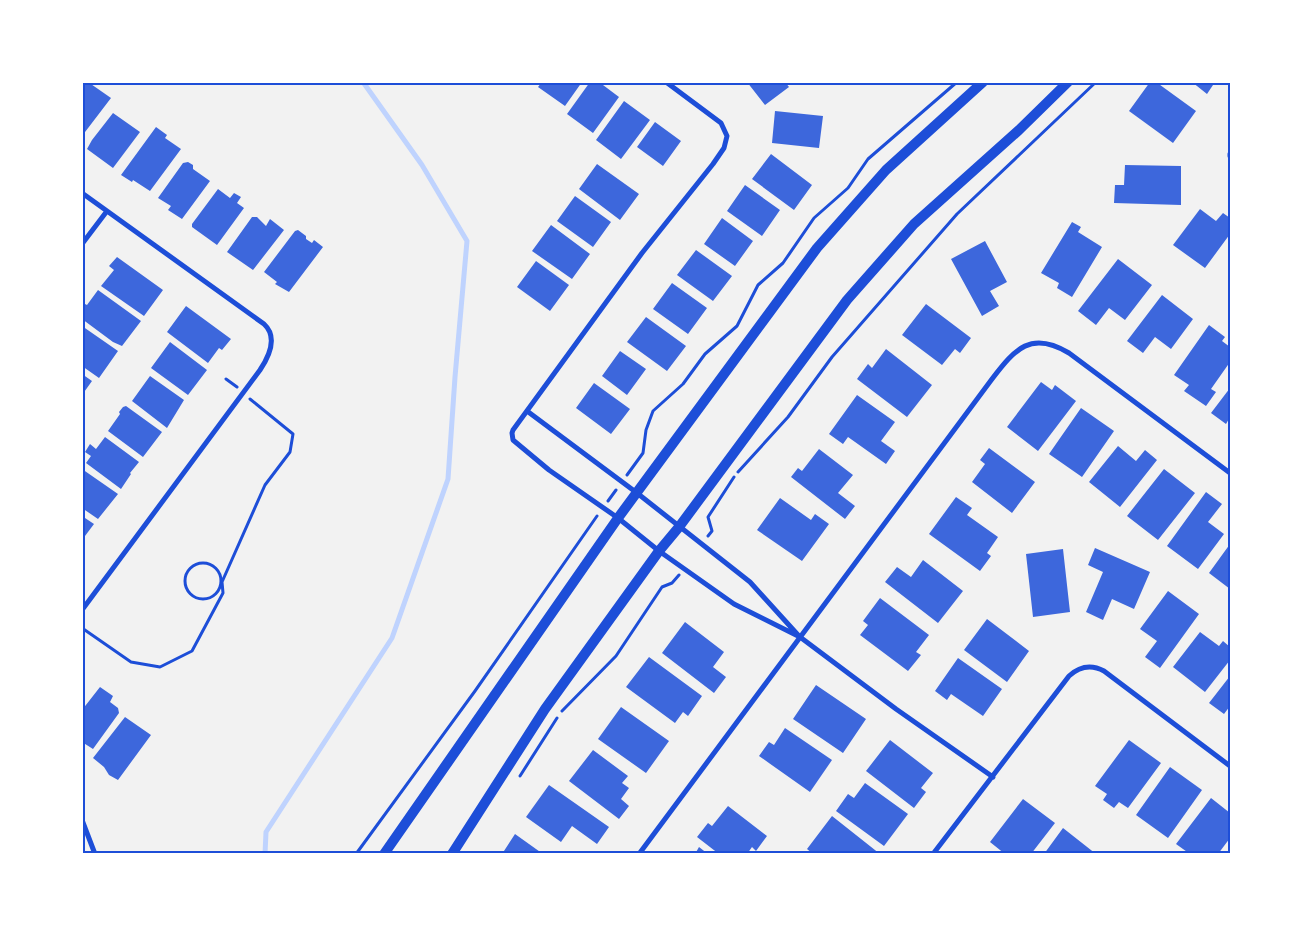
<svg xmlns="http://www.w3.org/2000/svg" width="1313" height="936" viewBox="0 0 1313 936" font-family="'PT Sans Narrow',sans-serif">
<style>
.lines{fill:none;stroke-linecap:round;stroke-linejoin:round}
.stream{stroke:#bfd3fe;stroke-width:5}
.building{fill:#3d67dc}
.path{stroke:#1d4ed8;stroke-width:3}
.minor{stroke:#1d4ed8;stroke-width:5}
.secondary{stroke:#1d4ed8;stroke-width:10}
.neatline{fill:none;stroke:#1d4ed8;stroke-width:2}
</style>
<rect width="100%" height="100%" fill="#f2f2f2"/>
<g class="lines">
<!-- stream -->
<path class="stream" d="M 265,854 L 266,832 L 392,638 L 448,479 L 455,377 L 467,241 L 422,165 L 363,82"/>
</g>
<!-- building -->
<path class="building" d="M 82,82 L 88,82 L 111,98 L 82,136 Z
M 542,82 L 582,82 L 565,106 L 538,87 Z
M 590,82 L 599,82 L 619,97 L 593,133 L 567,114 Z
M 747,82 L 785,82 L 789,87 L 765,105 Z
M 1150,82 L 1156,82 L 1196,111 L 1173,143 L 1129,111 Z
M 1192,82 L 1215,82 L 1207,94 Z
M 624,101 L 650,120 L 621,159 L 596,140 Z
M 775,111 L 823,116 L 819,148 L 772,143 Z
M 113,113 L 140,132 L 113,168 L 87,149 L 92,140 Z
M 655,122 L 681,141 L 663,166 L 637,147 Z
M 156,127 L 167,135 L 165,138 L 181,149 L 150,191 L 133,180 L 132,182 L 121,175 Z
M 771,154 L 812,185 L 794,210 L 752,179 Z
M 188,162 L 193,165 L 193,169 L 210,181 L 182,219 L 168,210 L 171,206 L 158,198 L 183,163 Z
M 597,164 L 639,194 L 620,220 L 579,189 Z
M 1125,165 L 1181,166 L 1181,205 L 1114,203 L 1115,185 L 1124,185 Z
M 745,185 L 780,210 L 762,236 L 727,211 Z
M 218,189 L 230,198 L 234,193 L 241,197 L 237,203 L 244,208 L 217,245 L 192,227 L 192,224 Z
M 575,196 L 611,222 L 593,247 L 557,221 Z
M 1200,209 L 1216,221 L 1223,213 L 1230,218 L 1230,234 L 1205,268 L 1173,245 Z
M 252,217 L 257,217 L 266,226 L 270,219 L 284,230 L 253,270 L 227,252 Z
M 722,218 L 753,241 L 735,266 L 704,244 Z
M 1072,222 L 1081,227 L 1078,232 L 1102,247 L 1072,297 L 1057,288 L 1059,283 L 1041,273 Z
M 551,225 L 590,254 L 572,279 L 532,251 Z
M 298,230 L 306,236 L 306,239 L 312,243 L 314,240 L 323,247 L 289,292 L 275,284 L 277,282 L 264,272 L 295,231 Z
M 985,241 L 1007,282 L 990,291 L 999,306 L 982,316 L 951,259 Z
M 696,250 L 732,276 L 713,301 L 677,275 Z
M 117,257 L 163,290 L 144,316 L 101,286 L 114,270 L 109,266 Z
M 1118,259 L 1152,285 L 1125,320 L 1109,308 L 1096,325 L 1078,311 Z
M 536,261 L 569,285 L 550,311 L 517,287 Z
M 672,283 L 707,308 L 688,334 L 653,309 Z
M 98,290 L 141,321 L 122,346 L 113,342 L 82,319 L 82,306 L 85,304 L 87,305 Z
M 1162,295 L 1193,319 L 1171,349 L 1155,337 L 1143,353 L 1127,341 Z
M 926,304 L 971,338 L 960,353 L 955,349 L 942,365 L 902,335 Z
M 186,306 L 231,339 L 222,350 L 219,348 L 208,363 L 167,332 Z
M 646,317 L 686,346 L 667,371 L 627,342 Z
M 1209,325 L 1225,337 L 1222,341 L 1230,347 L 1230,362 L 1211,389 L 1216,392 L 1206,406 L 1184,391 L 1189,385 L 1174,375 Z
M 82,326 L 118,351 L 99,378 L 82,366 Z
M 170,342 L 207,370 L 188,395 L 151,368 Z
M 886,349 L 932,385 L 907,417 L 857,379 L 868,364 L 872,368 Z
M 620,351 L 646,369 L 627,395 L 602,376 Z
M 82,374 L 92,381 L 82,395 Z
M 150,376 L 184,400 L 167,428 L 132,401 Z
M 1041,382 L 1052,390 L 1055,385 L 1076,401 L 1038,451 L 1007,427 Z
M 594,383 L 630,409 L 611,434 L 576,408 Z
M 1230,388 L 1230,417 L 1226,424 L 1211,413 Z
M 857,395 L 895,422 L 881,441 L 895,451 L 886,464 L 848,437 L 843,444 L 829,434 Z
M 126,406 L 162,432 L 143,457 L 108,431 L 120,414 L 119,412 L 123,407 Z
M 1081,408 L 1114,431 L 1082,477 L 1049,454 Z
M 105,437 L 139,462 L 130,473 L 131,474 L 121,489 L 86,463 L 91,456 L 85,452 L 90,444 L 96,449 Z
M 1118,446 L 1136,461 L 1145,450 L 1157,460 L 1120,507 L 1089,482 Z
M 989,448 L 1035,482 L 1012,513 L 972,482 L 985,464 L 980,460 Z
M 819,449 L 853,475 L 838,493 L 855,506 L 845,519 L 791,477 L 798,468 L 802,471 Z
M 82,469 L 118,494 L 98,519 L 82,508 Z
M 1164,469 L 1195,493 L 1158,540 L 1127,516 Z
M 1206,492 L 1222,504 L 1208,522 L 1224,534 L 1198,569 L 1167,546 Z
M 956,497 L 972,508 L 967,515 L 998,537 L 987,553 L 991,556 L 980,571 L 929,534 Z
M 780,498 L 811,520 L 815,514 L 829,524 L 802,561 L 757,530 Z
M 82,516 L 94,524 L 82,540 Z
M 1230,544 L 1230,589 L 1209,573 Z
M 1095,548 L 1150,572 L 1134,609 L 1112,599 L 1103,620 L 1086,612 L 1103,572 L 1088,565 Z
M 1063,549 L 1070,612 L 1033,617 L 1026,554 Z
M 923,560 L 963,591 L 938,623 L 885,582 L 897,567 L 911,577 Z
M 1168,591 L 1199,614 L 1160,668 L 1145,657 L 1157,641 L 1140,629 Z
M 880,598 L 929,635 L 916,652 L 921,655 L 908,671 L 860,635 L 868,625 L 863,621 Z
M 987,619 L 1029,651 L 1007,682 L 964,650 Z
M 685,622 L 724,652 L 713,667 L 726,677 L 714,693 L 662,653 Z
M 1200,632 L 1219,646 L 1223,641 L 1230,647 L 1230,660 L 1205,692 L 1173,667 Z
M 649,657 L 702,696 L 688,716 L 683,712 L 675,723 L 626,687 Z
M 958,658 L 1002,689 L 983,716 L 951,694 L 947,700 L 935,691 Z
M 1230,676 L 1230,706 L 1224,714 L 1209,703 Z
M 816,685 L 866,719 L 843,753 L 793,719 Z
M 100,687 L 113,696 L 110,702 L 118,708 L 119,713 L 93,749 L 82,742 L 82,710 Z
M 621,707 L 669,741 L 646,773 L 598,739 Z
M 125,717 L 151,735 L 118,780 L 109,775 L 104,767 L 93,758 Z
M 785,728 L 832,760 L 810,792 L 759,756 L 769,742 L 774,745 Z
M 890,740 L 933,773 L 921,788 L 926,792 L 914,808 L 866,771 Z
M 1129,740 L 1161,763 L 1128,808 L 1119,802 L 1114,808 L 1103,800 L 1107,794 L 1095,786 Z
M 593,750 L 628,776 L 622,783 L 629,788 L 621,799 L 629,806 L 619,819 L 569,781 Z
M 1170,767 L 1202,790 L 1168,838 L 1136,815 Z
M 865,783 L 908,814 L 884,846 L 836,811 L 848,794 L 854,798 Z
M 549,785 L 609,827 L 597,844 L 572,826 L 561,842 L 526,817 Z
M 1211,798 L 1230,813 L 1230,838 L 1218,854 L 1190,854 L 1176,844 Z
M 1023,799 L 1055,823 L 1031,854 L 1005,854 L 990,842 Z
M 728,806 L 767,836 L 756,851 L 752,847 L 747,854 L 719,854 L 697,837 L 708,823 L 712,826 Z
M 832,816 L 880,854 L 813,854 L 807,849 Z
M 1063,828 L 1096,854 L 1044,854 Z
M 515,834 L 543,854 L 502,854 Z
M 699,847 L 708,854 L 695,854 Z"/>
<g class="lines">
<!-- path -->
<path class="path" d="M 226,379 L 237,387
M 738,472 L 788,417 L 832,357 L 957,214 L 1096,82
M 627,475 L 643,453 L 646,430 L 653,411 L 683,384 L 705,354 L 737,326 L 758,285 L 783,263 L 814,218 L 848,188 L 868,159 L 957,82
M 608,501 L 616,490
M 708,536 L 712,531 L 708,517 L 734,477
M185 581a18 18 0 1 1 36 0a18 18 0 1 1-36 0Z
M 82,628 L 131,662 L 160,667 L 192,651 L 223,593 L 222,582 L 265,485 L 290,452 L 293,434 L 250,399
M 562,711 L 616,656 L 662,587 L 672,583 L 679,575
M 520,776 L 557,718
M 356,854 L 475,691 L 597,516"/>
<!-- minor -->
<path class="minor" d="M 666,82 L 721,123 L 727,136 L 724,148 L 713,164 L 642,253 L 513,430 L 512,433 L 513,440 L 549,470 L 618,518 L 659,551 L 734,604 L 800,637 L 896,709 L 993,777
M 1230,154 L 1230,156
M 82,193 L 264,324 C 278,337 270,355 260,370 L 82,610
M 82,244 L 107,211
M 527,411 L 637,493 L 750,582 L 798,635
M 82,820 L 95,854
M 639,854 L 992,379 C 1015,349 1031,330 1069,353 L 1230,473
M 933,854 L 1069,676 C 1080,666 1091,664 1104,671 L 1230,766"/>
<!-- secondary -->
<path class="secondary" d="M 384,854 L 618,518 L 817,248 L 886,170 L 983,82
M 452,854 L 545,709 L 659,551 L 679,527 L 847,300 L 914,224 L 1019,130 L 1068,82"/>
</g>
<!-- border -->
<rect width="1313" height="936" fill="none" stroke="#ffffff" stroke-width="168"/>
<rect x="84" y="84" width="1145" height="768" class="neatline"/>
</svg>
